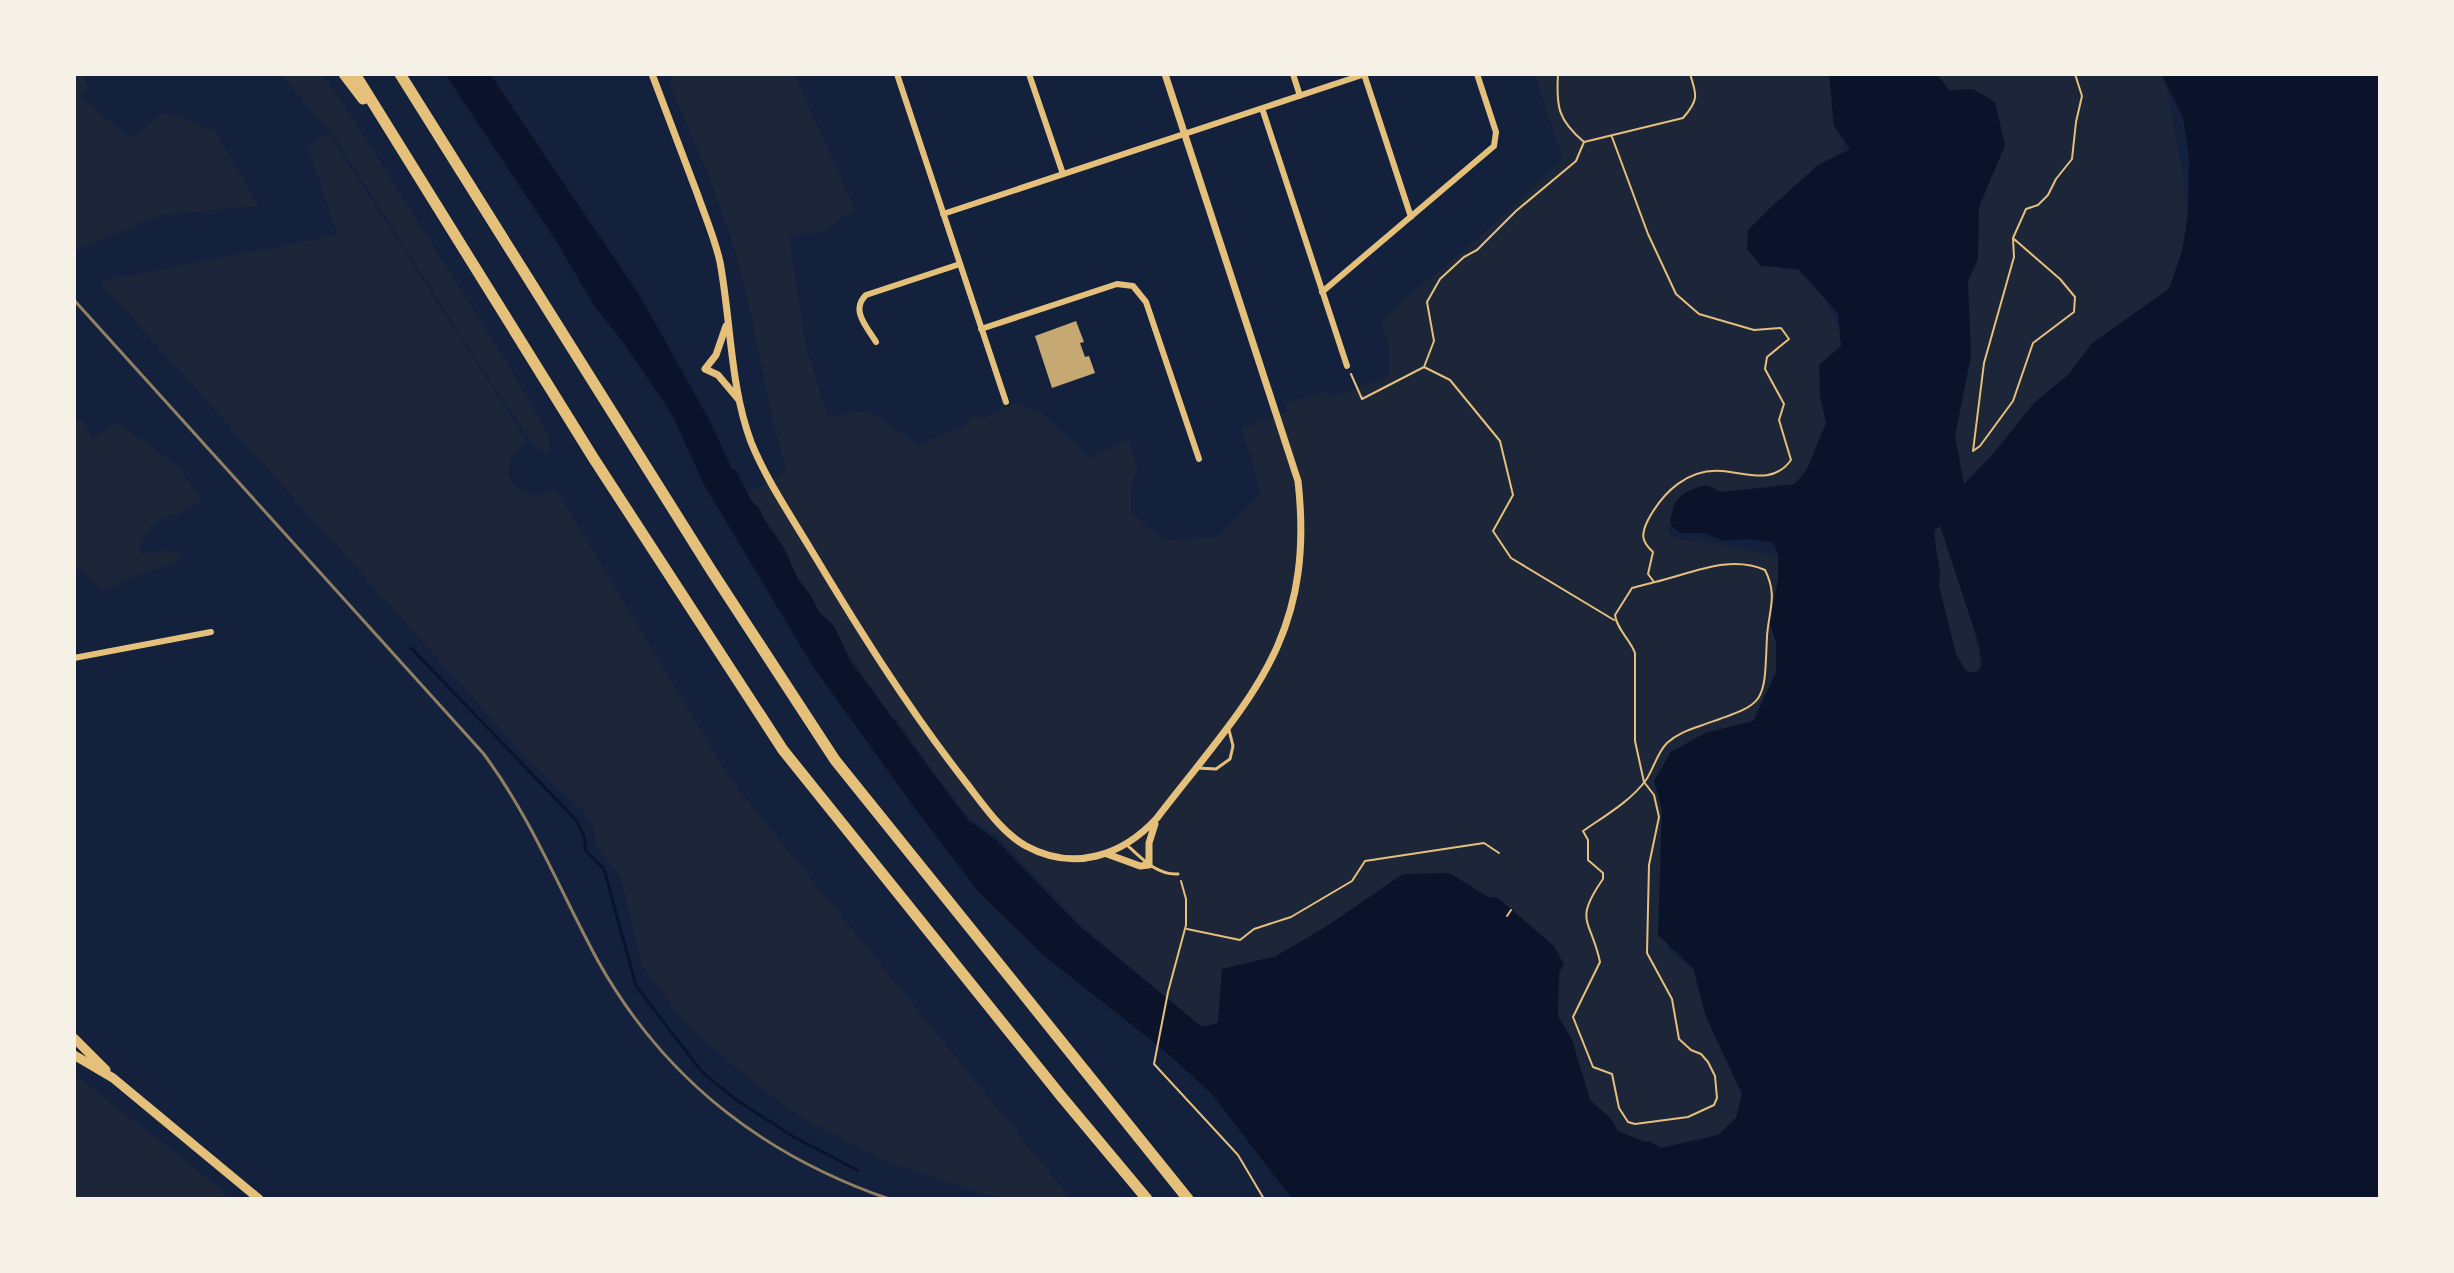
<svg xmlns="http://www.w3.org/2000/svg" width="2454" height="1273" viewBox="0 0 2454 1273" font-family="Overpass,sans-serif">
<style>
.green{fill:#1d2539}
.water{fill:#0b132b;fill-rule:evenodd}
.lines{fill:none;stroke-linecap:round;stroke-linejoin:round}
.stream{stroke:#0b132b;stroke-width:3}
.building{fill:#c6a872}
.path{stroke:#e5c07b;stroke-width:2}
.service{stroke:#e5c07b;stroke-width:3}
.minor{stroke:#e5c07b;stroke-width:6}
.tertiary{stroke:#e5c07b;stroke-width:7}
.primary{stroke:#e5c07b;stroke-width:9}
.motorway{stroke:#e5c07b;stroke-width:11}
.rail{stroke:#918062;stroke-width:3}
</style>
<rect width="100%" height="100%" fill="#14213d"/>
<!-- green -->
<path class="green" d="M 74,74 L 83,74 L 88,86 L 80,96 L 130,138 L 165,112 L 215,131 L 258,206 L 160,215 L 74,251 Z
M 280,74 L 321,74 L 335,91 L 507,363 L 548,435 L 549,453 L 536,447 L 492,384 L 332,133 Z
M 675,74 L 794,74 L 855,209 L 824,231 L 789,236 L 806,348 L 828,417 L 868,411 L 919,445 L 964,426 L 973,416 L 985,417 L 1015,404 L 1042,413 L 1089,458 L 1129,439 L 1137,468 L 1131,491 L 1131,513 L 1164,540 L 1218,537 L 1261,494 L 1242,428 L 1287,412 L 1285,404 L 1328,391 L 1330,397 L 1388,377 L 1390,349 L 1381,323 L 1405,299 L 1477,239 L 1563,160 L 1535,74 L 1840,74 L 1847,139 L 1841,147 L 1850,160 L 1765,252 L 1781,269 L 1805,270 L 1825,298 L 1841,333 L 1846,355 L 1825,430 L 1804,482 L 1688,506 L 1668,526 L 1670,535 C 1686,544 1692,538 1707,542 C 1730,547 1753,551 1776,556 L 1779,561 L 1783,680 L 1663,921 L 1670,954 L 1693,968 L 1706,1017 L 1742,1094 L 1736,1118 L 1718,1135 L 1661,1148 L 1649,1141 L 1645,1142 L 1618,1131 L 1609,1118 L 1590,1100 L 1572,1040 L 1558,1016 L 1560,955 L 1554,946 L 1498,898 L 1488,897 L 1449,873 L 1324,928 L 1276,956 L 1222,969 L 1218,1023 L 1201,1027 L 1080,924 L 999,838 L 969,818 L 932,771 L 897,719 L 892,718 L 840,641 L 833,626 L 819,612 L 811,596 L 798,579 L 778,537 L 747,494 L 787,471 C 763,397 756,319 733,244 C 716,190 692,136 669,84 Z
M 1919,74 L 2164,74 L 2184,182 L 2187,234 L 2174,282 L 1983,477 L 1951,491 L 1953,323 L 1972,265 L 1982,188 L 2005,143 L 1995,113 L 1977,109 Z
M 328,132 L 527,442 C 523,446 516,450 513,455 C 497,480 527,508 555,488 L 730,779 L 1071,1199 L 1000,1199 L 883,1160 L 800,1116 L 752,1081 L 685,1023 L 642,965 L 621,878 L 595,844 L 594,827 L 583,811 L 534,766 L 99,281 L 338,235 L 308,148 Z
M 74,418 L 83,421 L 92,438 L 118,423 L 177,466 L 202,501 L 183,510 L 178,515 C 156,516 150,527 139,545 L 142,553 L 168,550 L 180,555 L 176,563 L 144,572 L 102,592 L 84,571 L 74,569 Z
M 1938,526 L 1941,526 L 1944,533 C 1949,558 1988,655 1978,671 L 1973,673 L 1965,670 C 1963,663 1959,660 1956,654 C 1947,637 1928,540 1938,526 Z
M 74,1074 L 201,1173 L 230,1199 L 74,1199 Z"/>
<!-- water -->
<path class="water" d="M 445,74 L 490,74 L 638,293 L 709,419 L 732,469 L 735,469 L 751,500 L 759,508 L 766,523 L 784,548 L 798,579 L 811,596 L 819,612 L 834,626 L 851,662 L 968,820 L 996,840 L 1079,926 L 1202,1027 L 1218,1023 L 1222,969 L 1276,956 L 1324,928 L 1403,874 L 1449,873 L 1488,897 L 1498,898 L 1554,946 L 1564,965 L 1559,972 L 1558,1016 L 1572,1040 L 1590,1100 L 1610,1118 L 1618,1131 L 1645,1142 L 1649,1141 L 1661,1148 L 1718,1135 L 1736,1118 L 1742,1094 L 1706,1017 L 1693,968 L 1658,935 L 1662,809 L 1654,781 L 1671,752 L 1705,733 L 1753,721 L 1776,672 L 1776,643 L 1769,621 L 1778,581 L 1778,553 L 1773,542 L 1748,539 L 1724,541 L 1705,533 L 1680,533 L 1670,524 C 1673,497 1681,492 1706,485 L 1722,492 L 1795,484 L 1807,469 L 1826,423 L 1820,396 L 1819,365 L 1841,346 L 1838,313 L 1798,269 L 1761,266 L 1747,249 L 1748,230 L 1769,209 L 1818,165 L 1850,149 L 1834,126 L 1829,74 L 1937,74 L 1949,90 L 1973,89 L 1995,102 L 2005,145 L 1979,207 L 1978,259 L 1968,281 L 1971,356 L 1955,436 L 1964,484 L 1992,455 L 2035,402 L 2069,374 L 2092,343 L 2169,289 L 2182,251 L 2188,216 L 2189,159 L 2183,117 L 2161,74 L 2380,74 L 2380,1199 L 1292,1199 L 1212,1094 L 1166,1052 L 1043,955 L 978,891 L 916,810 L 812,665 L 703,483 L 673,416 L 623,342 L 593,304 L 558,244 ZM 1940,526 L 1979,644 L 1982,665 L 1978,671 L 1973,673 L 1965,670 L 1956,654 L 1939,586 L 1940,573 L 1934,535 L 1934,530 Z"/>
<g class="lines">
<!-- stream -->
<path class="stream" d="M 411,648 L 576,820 L 584,836 L 586,851 L 604,869 L 636,986 L 702,1072 L 735,1099 L 794,1137 L 857,1170"/>
</g>
<!-- building -->
<path class="building" d="M 1076,321 L 1084,342 L 1080,343 L 1085,357 L 1089,356 L 1095,373 L 1052,388 L 1035,336 Z"/>
<g class="lines">
<!-- path -->
<path class="path" d="M 1558,74 C 1556,107 1558,120 1584,142 L 1683,118 C 1699,100 1697,95 1690,74
M 1612,137 L 1648,234 L 1676,294 L 1699,314 L 1754,330 L 1781,328 L 1789,339 L 1767,357 L 1765,369 L 1784,404 L 1779,420 L 1791,460 C 1773,485 1747,473 1722,471 C 1688,468 1663,492 1648,520 C 1641,534 1641,541 1653,552 L 1648,574 L 1654,582
M 1424,367 L 1450,380 L 1500,441 L 1513,495 L 1493,531 L 1511,558 L 1614,620
M 1351,374 L 1362,399 L 1424,367 L 1434,341 L 1427,302 L 1440,279 L 1464,257 L 1477,250 L 1516,211 L 1576,161 L 1584,142
M 1973,451 L 1984,363 L 2014,257 L 2013,238 L 2026,209 L 2038,205 L 2048,195 L 2056,179 L 2072,159 L 2076,122 L 2082,96 L 2075,74
M 1973,451 L 1980,446 L 2013,401 L 2033,343 L 2074,312 L 2075,297 L 2060,279 L 2014,239
M 1655,582 C 1690,574 1729,554 1765,570 C 1778,596 1769,609 1767,636 C 1764,708 1767,702 1700,726 C 1688,730 1677,734 1667,743 C 1657,753 1654,768 1646,780 C 1631,801 1603,817 1583,831 L 1588,840 L 1588,860 L 1603,873 L 1603,879 C 1573,922 1591,919 1600,962 L 1573,1017 L 1593,1067 L 1612,1074 L 1619,1108 L 1628,1122 L 1635,1124 L 1688,1117 L 1714,1105 L 1717,1098 L 1715,1076 L 1708,1062 L 1701,1054 L 1691,1050 L 1679,1039 L 1672,999 L 1647,953 L 1649,865 L 1659,817 L 1654,795 L 1644,782 L 1635,741 L 1635,653 C 1630,639 1617,630 1615,615 L 1632,588 L 1655,582
M 1181,881 L 1186,899 L 1186,925 L 1168,992 L 1154,1064 L 1238,1155 L 1264,1199
M 1507,916 L 1511,910
M 1187,929 L 1240,940 L 1254,929 L 1291,917 L 1352,881 L 1365,861 L 1484,843 L 1499,853"/>
<!-- service -->
<path class="service" d="M 1197,768 L 1216,769 L 1230,759 L 1233,746 L 1229,730
M 1127,845 C 1142,859 1157,875 1178,874"/>
<!-- minor -->
<path class="minor" d="M 897,74 L 1006,402
M 1029,74 L 1063,174
M 1293,74 L 1300,96
M 1364,74 L 1411,217
M 1262,108 L 1347,366
M 943,214 L 1365,74
M 1322,292 L 1494,146 L 1496,132 L 1477,74
M 981,329 L 1117,284 L 1133,286 L 1146,302 L 1199,459
M 876,342 C 867,327 850,310 866,295 L 960,264
M 74,658 L 211,632"/>
<!-- tertiary -->
<path class="tertiary" d="M 652,74 C 667,114 682,153 697,193 C 705,216 715,239 720,262 C 731,321 730,386 751,442 C 766,479 789,513 810,548 C 858,628 907,707 964,780 C 982,803 1001,832 1026,846 C 1074,872 1122,856 1157,818 C 1247,701 1316,641 1298,481 L 1165,74
M 726,326 L 716,355 L 705,369 L 718,375 L 739,400
M 1107,854 L 1140,866 L 1149,865 L 1149,843 L 1155,824"/>
<!-- primary -->
<path class="primary" d="M 74,1038 L 106,1070
M 74,1055 L 113,1078 L 259,1199"/>
<!-- motorway -->
<path class="motorway" d="M 344,74 L 363,99
M 355,74 L 594,459 L 783,750 L 1061,1096 L 1147,1199
M 400,74 L 711,570 L 835,760 L 1188,1199"/>
<!-- rail -->
<path class="rail" d="M 74,300 L 483,753 C 531,817 560,891 598,961 C 664,1079 762,1155 889,1199"/>
</g>
<!-- border -->
<rect width="2454" height="1273" fill="none" stroke="#f6f1e7" stroke-width="152"/>
</svg>
